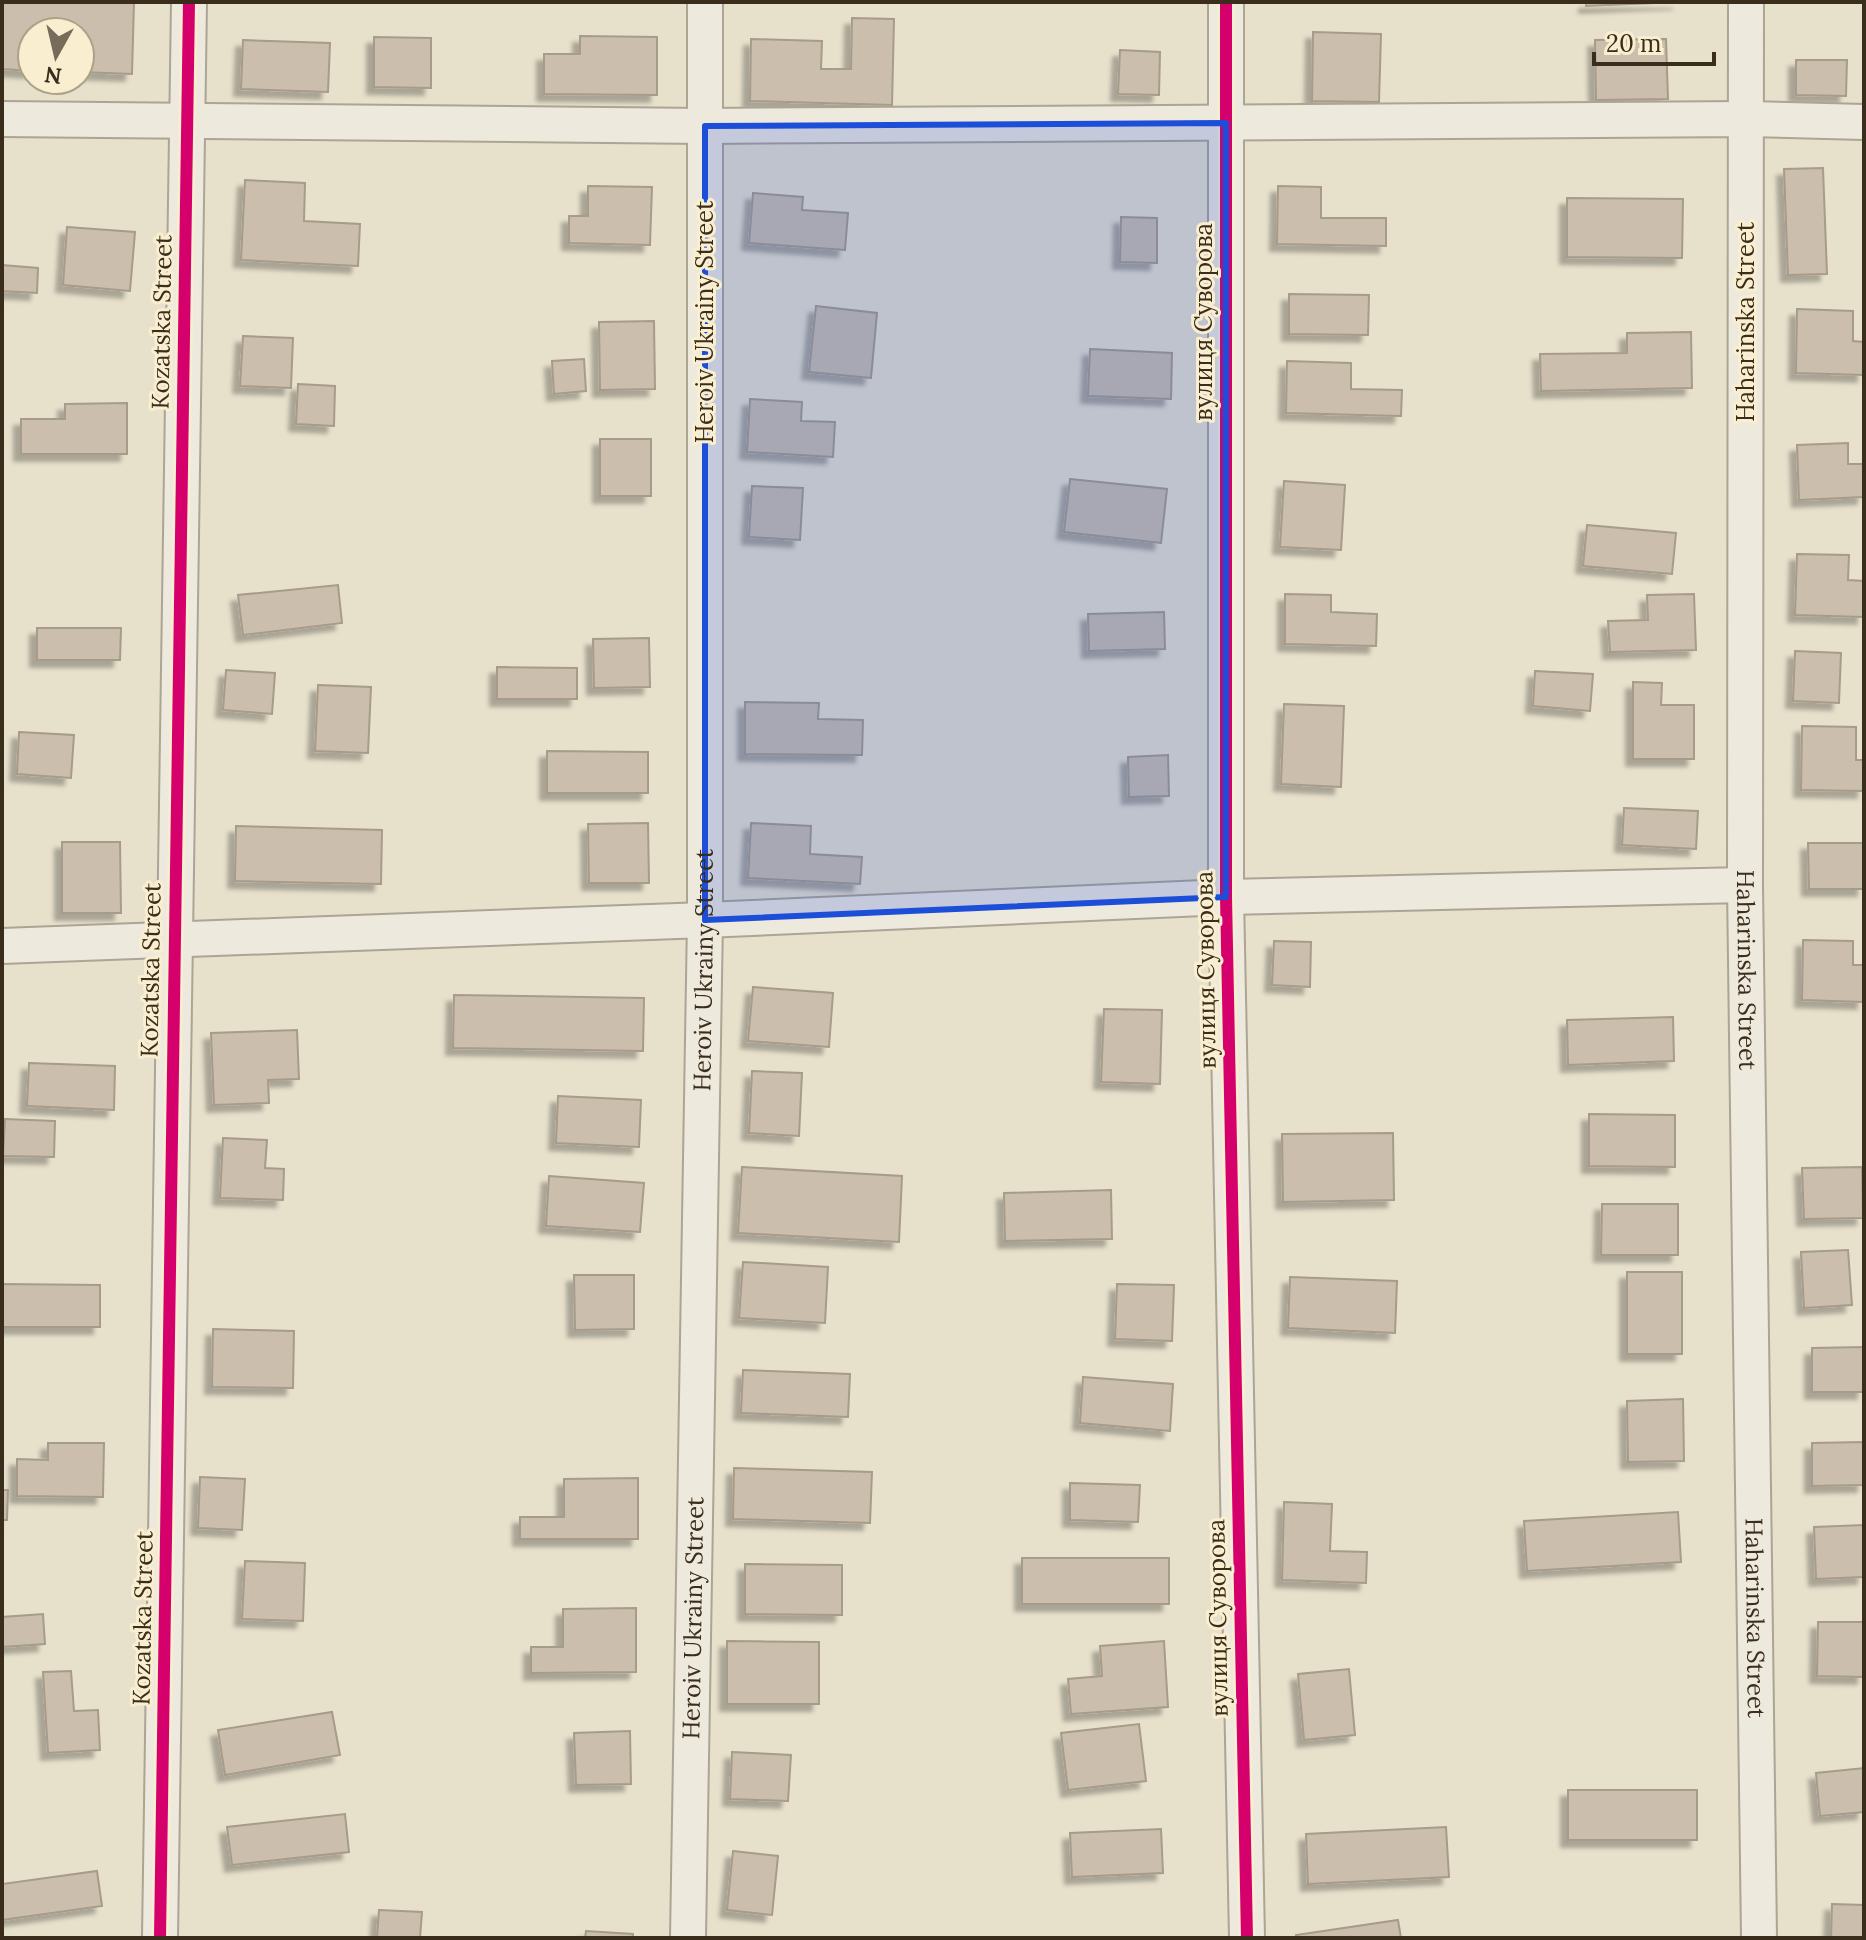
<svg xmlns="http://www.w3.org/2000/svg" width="1866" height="1940" viewBox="0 0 1866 1940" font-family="Lora,serif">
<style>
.building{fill:#cbbeac;stroke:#a79b8a;stroke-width:2;filter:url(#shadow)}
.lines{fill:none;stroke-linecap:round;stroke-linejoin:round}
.minor-casing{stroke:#aca494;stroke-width:38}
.minor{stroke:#eee9dd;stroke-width:34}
.cycleway-casing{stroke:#f9efd0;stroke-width:17}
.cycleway{stroke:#d6006c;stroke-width:12}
.marked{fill:#1d4ed8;fill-opacity:0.2;stroke:#1d4ed8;stroke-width:6;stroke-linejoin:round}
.labels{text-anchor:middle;stroke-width:6;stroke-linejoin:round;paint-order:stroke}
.street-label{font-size:24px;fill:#3b2d1b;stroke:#f9efd0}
</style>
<defs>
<filter id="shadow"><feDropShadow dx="-7" dy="7" stdDeviation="2" flood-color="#0004"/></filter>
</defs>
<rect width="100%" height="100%" fill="#e7e0cb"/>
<!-- building -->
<path class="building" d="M 2,2 L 134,2 L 132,74 L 80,72 L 80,32 L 32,32 L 32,71 L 2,69 Z
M 1586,2 L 1680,2 L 1586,6 Z
M 852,18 L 894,19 L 892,105 L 750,101 L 751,39 L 822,41 L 821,69 L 851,69 Z
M 1313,32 L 1381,34 L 1379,102 L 1312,101 Z
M 580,36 L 657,37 L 657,95 L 544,94 L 544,54 L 580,54 Z
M 374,37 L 431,38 L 431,88 L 374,87 Z
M 1666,39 L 1668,99 L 1596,100 L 1595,40 Z
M 243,40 L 330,43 L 328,92 L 241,89 Z
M 1120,50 L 1160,52 L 1159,95 L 1118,94 Z
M 1796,60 L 1847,60 L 1846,96 L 1796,95 Z
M 1823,168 L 1827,274 L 1788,275 L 1784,169 Z
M 245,180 L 305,183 L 304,221 L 360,224 L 358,266 L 241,260 Z
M 588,186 L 652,187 L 650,245 L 569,243 L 569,216 L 588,216 Z
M 1278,186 L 1321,187 L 1321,218 L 1386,218 L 1386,246 L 1277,244 Z
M 753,193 L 803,197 L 802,210 L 848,213 L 845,250 L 749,243 Z
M 1567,198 L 1683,199 L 1682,258 L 1567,257 Z
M 1121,217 L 1157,218 L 1157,263 L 1120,262 Z
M 67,227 L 135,232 L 130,291 L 63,285 Z
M 2,265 L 38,268 L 37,293 L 2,291 Z
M 1289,294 L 1369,295 L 1368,335 L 1289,334 Z
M 816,306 L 877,313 L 871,378 L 809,372 Z
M 1797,309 L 1853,311 L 1853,341 L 1864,342 L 1864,375 L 1796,373 Z
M 654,321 L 655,389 L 600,390 L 599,322 Z
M 1691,332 L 1692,388 L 1541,391 L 1540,354 L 1627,353 L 1627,333 Z
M 243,336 L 293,338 L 291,388 L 240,386 Z
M 1090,349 L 1172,353 L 1171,399 L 1088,396 Z
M 584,359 L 586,391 L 554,394 L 552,361 Z
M 1287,361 L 1351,363 L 1351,389 L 1402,390 L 1401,416 L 1286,413 Z
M 298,384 L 335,386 L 334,426 L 296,424 Z
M 750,399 L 802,402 L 801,421 L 835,422 L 833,457 L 747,452 Z
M 127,403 L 127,454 L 21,454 L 21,419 L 65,419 L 65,404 Z
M 600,439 L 651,439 L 651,496 L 600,496 Z
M 1848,443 L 1848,464 L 1864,464 L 1864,497 L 1799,500 L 1797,445 Z
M 1070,479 L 1167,489 L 1161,543 L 1064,532 Z
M 1284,481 L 1345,485 L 1341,550 L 1280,547 Z
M 752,486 L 803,488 L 800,540 L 749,537 Z
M 1587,525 L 1676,533 L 1672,574 L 1583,566 Z
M 1797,554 L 1849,555 L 1848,580 L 1864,581 L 1864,617 L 1795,615 Z
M 338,585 L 342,623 L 243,635 L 238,595 Z
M 1285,594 L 1331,595 L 1331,612 L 1377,614 L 1376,646 L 1285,644 Z
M 1694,594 L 1696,650 L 1610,652 L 1608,621 L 1648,620 L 1647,595 Z
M 1164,612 L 1165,649 L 1089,651 L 1088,614 Z
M 37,628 L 121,628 L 120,660 L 37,660 Z
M 649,638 L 650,687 L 594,688 L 593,639 Z
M 1795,651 L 1841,653 L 1839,703 L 1793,701 Z
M 497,667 L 577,668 L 577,699 L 497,699 Z
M 226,670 L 275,673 L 272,714 L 223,710 Z
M 1535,671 L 1593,674 L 1590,711 L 1533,706 Z
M 1633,682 L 1662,683 L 1661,705 L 1694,705 L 1694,759 L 1633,759 Z
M 318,685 L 371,687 L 368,753 L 315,751 Z
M 745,702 L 819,703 L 818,719 L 863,720 L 862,755 L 745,754 Z
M 1284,704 L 1344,706 L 1341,787 L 1281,784 Z
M 1802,726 L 1856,727 L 1856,760 L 1864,760 L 1864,791 L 1801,790 Z
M 19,732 L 74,735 L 71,778 L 17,774 Z
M 547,751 L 648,752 L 648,793 L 547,793 Z
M 1168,755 L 1169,796 L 1129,797 L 1128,757 Z
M 1624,808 L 1698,811 L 1696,849 L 1622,845 Z
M 648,823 L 649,883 L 589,883 L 588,824 Z
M 751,823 L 811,826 L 810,854 L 862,857 L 860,884 L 748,878 Z
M 236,826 L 382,830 L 381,884 L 235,881 Z
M 62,842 L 120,842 L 121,913 L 62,913 Z
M 1808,843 L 1864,843 L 1864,889 L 1809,889 Z
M 1803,940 L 1853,941 L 1853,965 L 1864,965 L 1864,1002 L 1802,1000 Z
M 1274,941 L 1311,942 L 1310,987 L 1272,985 Z
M 753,987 L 833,993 L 829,1047 L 748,1041 Z
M 454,995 L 644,998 L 643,1051 L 453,1048 Z
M 1104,1009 L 1162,1010 L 1160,1084 L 1101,1082 Z
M 1673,1017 L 1674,1061 L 1568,1065 L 1567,1020 Z
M 297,1030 L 299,1079 L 268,1080 L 269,1103 L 214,1105 L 211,1033 Z
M 29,1063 L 115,1066 L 114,1110 L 27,1106 Z
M 752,1071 L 802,1073 L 799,1136 L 749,1133 Z
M 558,1096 L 641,1100 L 639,1147 L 556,1143 Z
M 1589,1114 L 1675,1115 L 1675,1167 L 1589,1166 Z
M 5,1119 L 55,1121 L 54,1157 L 3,1156 Z
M 1393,1133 L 1394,1200 L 1283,1202 L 1282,1134 Z
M 223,1138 L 267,1140 L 265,1168 L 284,1169 L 283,1200 L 220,1198 Z
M 742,1167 L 902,1176 L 899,1242 L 738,1233 Z
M 1862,1167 L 1863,1218 L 1804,1219 L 1802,1168 Z
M 549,1176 L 644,1183 L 640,1232 L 546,1226 Z
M 1111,1190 L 1112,1239 L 1005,1241 L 1004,1193 Z
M 1602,1204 L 1678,1204 L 1678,1255 L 1601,1255 Z
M 1848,1250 L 1852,1305 L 1804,1308 L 1801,1252 Z
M 743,1262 L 828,1267 L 825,1323 L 739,1318 Z
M 1627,1272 L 1682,1272 L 1682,1354 L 1627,1354 Z
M 574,1275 L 634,1275 L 634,1329 L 575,1330 Z
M 1290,1277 L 1397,1281 L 1395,1333 L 1288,1328 Z
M 2,1284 L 100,1285 L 100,1327 L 2,1327 Z
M 1117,1284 L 1174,1285 L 1172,1341 L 1115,1339 Z
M 213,1329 L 294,1331 L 293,1388 L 212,1387 Z
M 1864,1347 L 1864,1392 L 1812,1392 L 1812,1348 Z
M 743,1370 L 850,1374 L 848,1417 L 741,1413 Z
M 1083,1377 L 1173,1384 L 1170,1431 L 1080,1423 Z
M 1683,1399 L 1684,1461 L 1628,1462 L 1627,1401 Z
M 1864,1442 L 1864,1485 L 1812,1486 L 1812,1443 Z
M 48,1443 L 104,1443 L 103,1497 L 17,1496 L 17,1459 L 48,1460 Z
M 734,1468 L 872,1472 L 870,1523 L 733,1519 Z
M 200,1477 L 245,1479 L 242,1530 L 198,1528 Z
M 638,1478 L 638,1539 L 520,1539 L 520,1517 L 564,1517 L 564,1479 Z
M 1070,1483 L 1140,1485 L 1138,1522 L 1070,1520 Z
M 2,1490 L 8,1490 L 7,1520 L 2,1520 Z
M 1284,1502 L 1332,1504 L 1330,1551 L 1367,1552 L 1366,1583 L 1282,1580 Z
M 1678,1512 L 1681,1562 L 1527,1571 L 1524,1521 Z
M 1864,1525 L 1864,1577 L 1816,1579 L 1814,1527 Z
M 1022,1558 L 1169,1558 L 1169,1604 L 1022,1604 Z
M 245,1561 L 305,1563 L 303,1621 L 242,1619 Z
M 745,1564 L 842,1565 L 842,1615 L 745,1614 Z
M 636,1608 L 636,1672 L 531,1673 L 531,1647 L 563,1647 L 563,1609 Z
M 43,1614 L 45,1644 L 2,1647 L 2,1617 Z
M 1818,1622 L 1864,1622 L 1864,1677 L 1817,1676 Z
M 727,1641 L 819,1642 L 819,1704 L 727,1704 Z
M 1164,1641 L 1168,1707 L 1071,1714 L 1068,1679 L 1102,1676 L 1100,1646 Z
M 1349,1669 L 1355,1735 L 1304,1740 L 1298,1674 Z
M 71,1671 L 74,1711 L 98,1710 L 100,1750 L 48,1753 L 43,1672 Z
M 332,1712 L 340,1755 L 225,1775 L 218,1730 Z
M 1139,1724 L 1146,1781 L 1068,1790 L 1061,1733 Z
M 630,1731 L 631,1784 L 576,1785 L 574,1733 Z
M 732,1752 L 791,1755 L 788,1801 L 730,1799 Z
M 1864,1768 L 1864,1812 L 1820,1816 L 1816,1773 Z
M 1568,1790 L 1697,1790 L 1697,1840 L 1568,1840 Z
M 345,1814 L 349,1852 L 232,1865 L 227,1827 Z
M 1446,1827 L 1449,1877 L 1308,1884 L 1306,1834 Z
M 1161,1829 L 1163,1873 L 1072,1877 L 1070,1833 Z
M 733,1851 L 778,1856 L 772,1915 L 727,1910 Z
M 97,1871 L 102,1906 L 2,1920 L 2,1884 Z
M 1832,1904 L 1864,1905 L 1864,1938 L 1831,1938 Z
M 379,1910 L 422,1912 L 420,1938 L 377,1938 Z
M 1398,1920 L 1401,1938 L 1297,1938 L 1296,1935 Z
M 586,1931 L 633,1934 L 633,1938 L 585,1938 Z"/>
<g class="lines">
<!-- minor casing -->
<g class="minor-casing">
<g id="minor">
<path d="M 1226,2 L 1226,897 L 1247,1938"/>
<path id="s1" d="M 1746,2 L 1745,885 L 1759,1938"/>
<path d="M 2,119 L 705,126 L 1746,119 L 1864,122"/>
<path d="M 2,946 L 705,920 L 1226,897 L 1745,885"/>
<path d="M 160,1938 L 189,2"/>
<path id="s2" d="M 688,1938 L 705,920 L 705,2"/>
</g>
</g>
<!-- minor -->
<use href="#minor" class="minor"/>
<!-- cycleway casing -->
<g class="cycleway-casing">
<path id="cycleway" d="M 1226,2 L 1226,897 L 1247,1938
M 160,1938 L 189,2"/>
</g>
<!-- cycleway -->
<use href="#cycleway" class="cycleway"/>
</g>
<!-- marked area -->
<path class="marked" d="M 1226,123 L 1226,897 L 705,920 L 705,126 Z"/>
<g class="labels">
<!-- street labels -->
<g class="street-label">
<text transform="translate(162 322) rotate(-89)" y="8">Kozatska Street</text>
<text transform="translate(705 322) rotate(-90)" y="8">Heroiv Ukrainy Street</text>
<text transform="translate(1204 322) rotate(-90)" y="8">вулиця Суворова</text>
<text transform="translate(1746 322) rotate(-90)" y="8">Haharinska Street</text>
<text transform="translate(151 970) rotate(-89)" y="8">Kozatska Street</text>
<text dy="8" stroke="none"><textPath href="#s2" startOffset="968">Heroiv Ukrainy Street</textPath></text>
<text transform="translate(1206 970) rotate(-91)" y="8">вулиця Суворова</text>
<text dy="8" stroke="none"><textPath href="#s1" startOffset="968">Haharinska Street</textPath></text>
<text transform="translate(143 1618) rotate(-89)" y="8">Kozatska Street</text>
<text dy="8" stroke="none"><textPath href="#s2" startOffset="320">Heroiv Ukrainy Street</textPath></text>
<text transform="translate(1218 1618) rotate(-91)" y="8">вулиця Суворова</text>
<text dy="8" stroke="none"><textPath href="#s1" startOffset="1616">Haharinska Street</textPath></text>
</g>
</g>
<!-- border -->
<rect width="1866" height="1940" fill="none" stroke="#3b2d1b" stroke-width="8"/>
<!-- north arrow -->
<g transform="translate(56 56) rotate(188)"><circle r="38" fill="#f9efd0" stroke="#ada188" stroke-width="2"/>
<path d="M0-6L14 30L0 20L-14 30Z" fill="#776c59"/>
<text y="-12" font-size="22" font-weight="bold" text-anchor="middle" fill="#3b2d1b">N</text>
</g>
<!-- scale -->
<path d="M1594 52v12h120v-12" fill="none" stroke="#3b2d1b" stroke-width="4"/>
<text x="1606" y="52" font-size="24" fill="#3b2d1b" stroke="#f9efd0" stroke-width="6" paint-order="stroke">20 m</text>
</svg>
